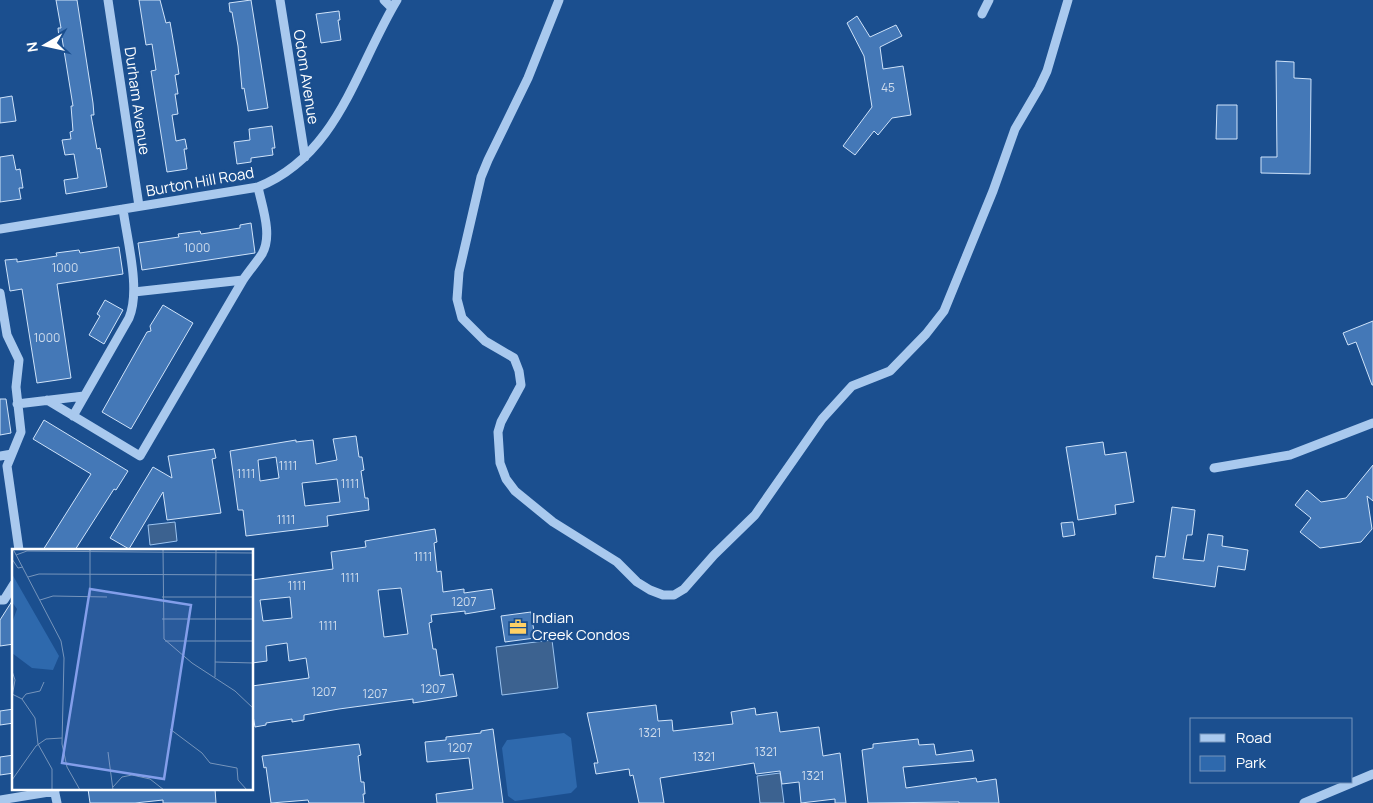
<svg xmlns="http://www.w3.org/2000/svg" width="1373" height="803" viewBox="0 0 1373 803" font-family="Manrope,sans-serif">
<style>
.green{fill:#2e69ad}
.water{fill:#3c6290;stroke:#9cc4f0}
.building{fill:#4478b7;stroke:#cfe3fa;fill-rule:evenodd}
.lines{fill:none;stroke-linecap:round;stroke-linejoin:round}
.minor{stroke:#a9c9ee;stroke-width:9}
.labels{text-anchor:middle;stroke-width:4.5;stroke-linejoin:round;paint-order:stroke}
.number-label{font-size:12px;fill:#d0dded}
.street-label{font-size:15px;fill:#fff;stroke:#1b4f8f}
.poi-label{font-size:15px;fill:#fff;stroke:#1b4f8f;text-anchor:start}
.inset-road{fill:none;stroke:#7695bc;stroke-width:1}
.view{fill:#839eea;fill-opacity:0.15;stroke:#839eea;stroke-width:2.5}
.inset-edge{fill:none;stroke:#fff;stroke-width:2.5}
</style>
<rect width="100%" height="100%" fill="#1b4f8f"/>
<!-- green -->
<path class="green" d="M 564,733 L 571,738 L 577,787 L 571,793 L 515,801 L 508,796 L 502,748 L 507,740 Z"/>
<!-- water -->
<path class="water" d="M 175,522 L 177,541 L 150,545 L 148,525 Z
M 552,640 L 558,688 L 502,695 L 496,647 Z
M 780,773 L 784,803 L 760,803 L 757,776 Z"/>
<!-- building -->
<path class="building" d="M 56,0 L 77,0 L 93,103 L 94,115 L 91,115 L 97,149 L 100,148 L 107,187 L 66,194 L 64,180 L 78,178 L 74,154 L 65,155 L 62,140 L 71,139 L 70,132 L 73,131 L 71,106 L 73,106 L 62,38 L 59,38 L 58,28 L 61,28 Z
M 139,0 L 160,0 L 166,23 L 170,22 L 179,74 L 175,75 L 178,94 L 175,94 L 178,114 L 172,115 L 176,141 L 185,139 L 187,149 L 184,149 L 187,169 L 167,172 L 151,71 L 156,70 L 152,44 L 146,45 Z
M 251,0 L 268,108 L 248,111 L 244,88 L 242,89 L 238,46 L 232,12 L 230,12 L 229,3 Z
M 339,11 L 340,20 L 338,20 L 341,40 L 321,43 L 316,14 Z
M 857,16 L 870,37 L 896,25 L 902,36 L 880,47 L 883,69 L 903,66 L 911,115 L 892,118 L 878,135 L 874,131 L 855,155 L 843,146 L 872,107 L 864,56 L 847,23 Z
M 1276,61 L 1294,62 L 1294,78 L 1311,79 L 1310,174 L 1261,173 L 1261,157 L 1277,157 Z
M 12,96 L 16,121 L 0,123 L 0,98 Z
M 1217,105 L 1237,105 L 1237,139 L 1216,139 Z
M 272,126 L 275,148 L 272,148 L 273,155 L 251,158 L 251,162 L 237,164 L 234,142 L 250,140 L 249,129 Z
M 13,155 L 16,170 L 20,169 L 23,188 L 19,188 L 21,199 L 0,202 L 0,157 Z
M 251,223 L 255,253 L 142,270 L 138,243 L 179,237 L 178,234 L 200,231 L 201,234 L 240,228 L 240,225 Z
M 119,247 L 123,274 L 57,284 L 71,378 L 37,383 L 22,289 L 10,291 L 5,260 L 17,259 L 17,262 L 57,256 L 56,253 L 79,250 L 80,253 Z
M 105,300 L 123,310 L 104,344 L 89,335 L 100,316 L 97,314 Z
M 163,305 L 193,323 L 131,429 L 102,412 L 147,332 L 151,331 L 150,326 Z
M 1373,321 L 1373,385 L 1372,385 L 1356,342 L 1348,345 L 1343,333 Z
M 0,399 L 6,399 L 11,433 L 0,435 Z
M 44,420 L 128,471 L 116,490 L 114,489 L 75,550 L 43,550 L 91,474 L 33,439 Z
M 356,436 L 359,457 L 362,457 L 364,470 L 361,471 L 365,498 L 368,498 L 369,510 L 327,516 L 328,526 L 246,536 L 243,510 L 238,510 L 230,451 L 296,440 L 296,442 L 313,440 L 316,464 L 337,460 L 333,439 ZM 276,457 L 279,478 L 260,481 L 258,460 ZM 337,479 L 340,502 L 305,506 L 302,483 Z
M 1103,442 L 1105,455 L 1126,452 L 1134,502 L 1115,505 L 1116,514 L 1078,520 L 1066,447 Z
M 214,449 L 216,458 L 212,459 L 221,513 L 167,520 L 163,492 L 129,549 L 110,538 L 153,467 L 172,478 L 168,456 Z
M 1373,465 L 1373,501 L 1367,496 L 1372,529 L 1361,542 L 1320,548 L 1300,532 L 1311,518 L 1295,505 L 1307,490 L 1321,502 L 1346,498 Z
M 1172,507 L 1195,510 L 1192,535 L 1187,535 L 1183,559 L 1204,561 L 1208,534 L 1223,536 L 1222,546 L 1248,550 L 1245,570 L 1218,566 L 1215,587 L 1153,578 L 1156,556 L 1165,557 Z
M 1073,522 L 1075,535 L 1063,537 L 1061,523 Z
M 435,529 L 437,542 L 434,543 L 437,572 L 441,571 L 443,592 L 464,589 L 464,593 L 492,589 L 495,609 L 465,614 L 465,611 L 431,615 L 432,622 L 429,623 L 433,649 L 436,649 L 440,676 L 453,674 L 457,696 L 413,703 L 413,699 L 339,709 L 304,715 L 304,720 L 292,722 L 292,719 L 266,723 L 266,725 L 255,727 L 252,710 L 252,686 L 309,678 L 306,658 L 289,661 L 287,643 L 266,646 L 267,661 L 252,663 L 252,580 L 333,569 L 331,552 L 366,547 L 365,541 ZM 401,588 L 408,634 L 384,637 L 378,590 ZM 290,597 L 292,618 L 263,621 L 260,600 Z
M 14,598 L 14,644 L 0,646 L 0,620 Z
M 531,612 L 535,638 L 505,642 L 501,616 Z
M 656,705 L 658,721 L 672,720 L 673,731 L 733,724 L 731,712 L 755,708 L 756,715 L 777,712 L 780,732 L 819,727 L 823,756 L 840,753 L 846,803 L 835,803 L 835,799 L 801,803 L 799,782 L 782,784 L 780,771 L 756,774 L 754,763 L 660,778 L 664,803 L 639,803 L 633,775 L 630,776 L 629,769 L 596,774 L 594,763 L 598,763 L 587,713 Z
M 14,709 L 14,723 L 0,725 L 0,711 Z
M 493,729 L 503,803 L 437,803 L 436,794 L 473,789 L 469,758 L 427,762 L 425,742 L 446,740 L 446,737 L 481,733 L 481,731 Z
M 918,739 L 919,745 L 934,744 L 936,755 L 972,750 L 974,761 L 903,767 L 906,788 L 976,778 L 977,782 L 996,779 L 999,803 L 959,803 L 959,802 L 868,803 L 862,750 L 873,748 L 873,744 Z
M 359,744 L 361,755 L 358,756 L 361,782 L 364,782 L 365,794 L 363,794 L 364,803 L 309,803 L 308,800 L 271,803 L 266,767 L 264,768 L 262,756 Z
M 14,755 L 14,773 L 0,775 L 0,757 Z
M 88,789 L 215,789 L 216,803 L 163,803 L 163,800 L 135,803 L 90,803 Z"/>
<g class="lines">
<!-- minor -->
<path class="minor" d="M 108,0 L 139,206
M 280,0 L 305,157
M 384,0 L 392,8
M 559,0 L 528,78 L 488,160 L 481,177 L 459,272 L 457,299 L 462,318 L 485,341 L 514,358 L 519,371 L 521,385 L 501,422 L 498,432 L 500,463 L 506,479 L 515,491 L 553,522 L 617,562 L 637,582 L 650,590 L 663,595 L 674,595 L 684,589 L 714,555 L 755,515 L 822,419 L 852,386 L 890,371 L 926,334 L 944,311 L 993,191 L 1015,129 L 1039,88 L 1047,71 L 1068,0
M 982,14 L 989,0
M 0,229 L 258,187 C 338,155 356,68 397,0
M 134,292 L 243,280 C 249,271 256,263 262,254 C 273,235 262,207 258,187
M 0,293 L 7,335 L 19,360 L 16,387 L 21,432 L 7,466 L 19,550
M 47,400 L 140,456 L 243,280
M 17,404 L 84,396
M 73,416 L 129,318 C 141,290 127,240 123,209
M 0,456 L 12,454
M 1214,468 L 1290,455 L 1373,423
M 0,600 L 4,600 L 14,584
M 54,789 L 57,803
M 0,800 L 55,791
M 1304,803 L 1373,774"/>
</g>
<!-- icons -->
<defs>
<g id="office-bare" transform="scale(1.35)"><path d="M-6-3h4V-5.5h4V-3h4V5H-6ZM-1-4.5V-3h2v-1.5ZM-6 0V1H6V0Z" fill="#ffd166" stroke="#1b4f8f" stroke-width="2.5" paint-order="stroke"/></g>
</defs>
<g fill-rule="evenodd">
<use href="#office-bare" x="518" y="627"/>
</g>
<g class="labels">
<!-- number labels -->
<g class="number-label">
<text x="888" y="92">45</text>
<text x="197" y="252">1000</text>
<text x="65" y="272">1000</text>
<text x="47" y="342">1000</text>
<text x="288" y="470">1111</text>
<text x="246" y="478">1111</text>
<text x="350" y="488">1111</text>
<text x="286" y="524">1111</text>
<text x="423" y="561">1111</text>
<text x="350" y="582">1111</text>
<text x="297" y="590">1111</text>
<text x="464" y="606">1207</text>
<text x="328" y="630">1111</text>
<text x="433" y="693">1207</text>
<text x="324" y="696">1207</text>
<text x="375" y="698">1207</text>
<text x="650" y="737">1321</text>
<text x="460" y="752">1207</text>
<text x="766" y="756">1321</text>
<text x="704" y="761">1321</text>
<text x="813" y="780">1321</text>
</g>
<!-- street labels -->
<g class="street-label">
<text transform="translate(306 77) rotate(81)" y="5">Odom Avenue</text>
<text transform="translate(137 101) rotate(82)" y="5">Durham Avenue</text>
<text transform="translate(200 182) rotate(-10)" y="5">Burton Hill Road</text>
</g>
<!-- poi labels -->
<g class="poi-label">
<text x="532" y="623">Indian<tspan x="532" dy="17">Creek Condos</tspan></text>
</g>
</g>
<!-- overview -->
<g transform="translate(12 549)">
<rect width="241" height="241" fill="#1b4f8f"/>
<path d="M 0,25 L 47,107 L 41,121 L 20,119 L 0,104 L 0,74 L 5,60 L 0,53 Z" fill="#2e69ad"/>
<path class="inset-road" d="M 1,0 L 49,92 L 52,109 L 50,195 L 55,218 L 68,241M 151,0 L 152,90 L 180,114 L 223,142 L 242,160M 4,6 L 15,2 L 242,4M 0,10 L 6,19 L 11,18M 16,28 L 27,25 L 242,26M 78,47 L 78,0M 150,48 L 242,48M 28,51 L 41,47 L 95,48M 150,70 L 242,70M 153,92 L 242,92M 203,113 L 242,114M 0,122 L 3,131 L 0,148M 203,128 L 204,0M 0,145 L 10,150 L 23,169 L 26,195 L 40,220 L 40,241M 10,150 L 14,145 L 28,142 L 32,133M 158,180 L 190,204 L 198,214 L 225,219 L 226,231 L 235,241M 96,203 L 101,241M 0,231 L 24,197 L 34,190 L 50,189M 101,238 L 110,228 L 120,226 L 138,230 L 152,241"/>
<path class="view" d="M 78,40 L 179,56 L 152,230 L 50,214 Z"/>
<rect width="241" height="241" class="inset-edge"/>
</g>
<!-- legend -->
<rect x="1190" y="718" width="162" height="65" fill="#1b4f8f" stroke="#7695bc"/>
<rect x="1200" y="734" width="25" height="8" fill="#a9c9ee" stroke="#7695bc"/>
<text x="1236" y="743" font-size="15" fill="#ffffff">Road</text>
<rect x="1200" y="756" width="25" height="15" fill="#2e69ad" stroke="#7695bc"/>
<text x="1236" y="768" font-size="15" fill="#ffffff">Park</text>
<!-- north arrow -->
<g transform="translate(45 45) rotate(261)" stroke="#1b4f8f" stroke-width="4" paint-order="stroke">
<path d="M0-4L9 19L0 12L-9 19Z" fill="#ffffff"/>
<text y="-8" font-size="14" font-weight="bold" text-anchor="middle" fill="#ffffff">N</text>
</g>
</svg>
